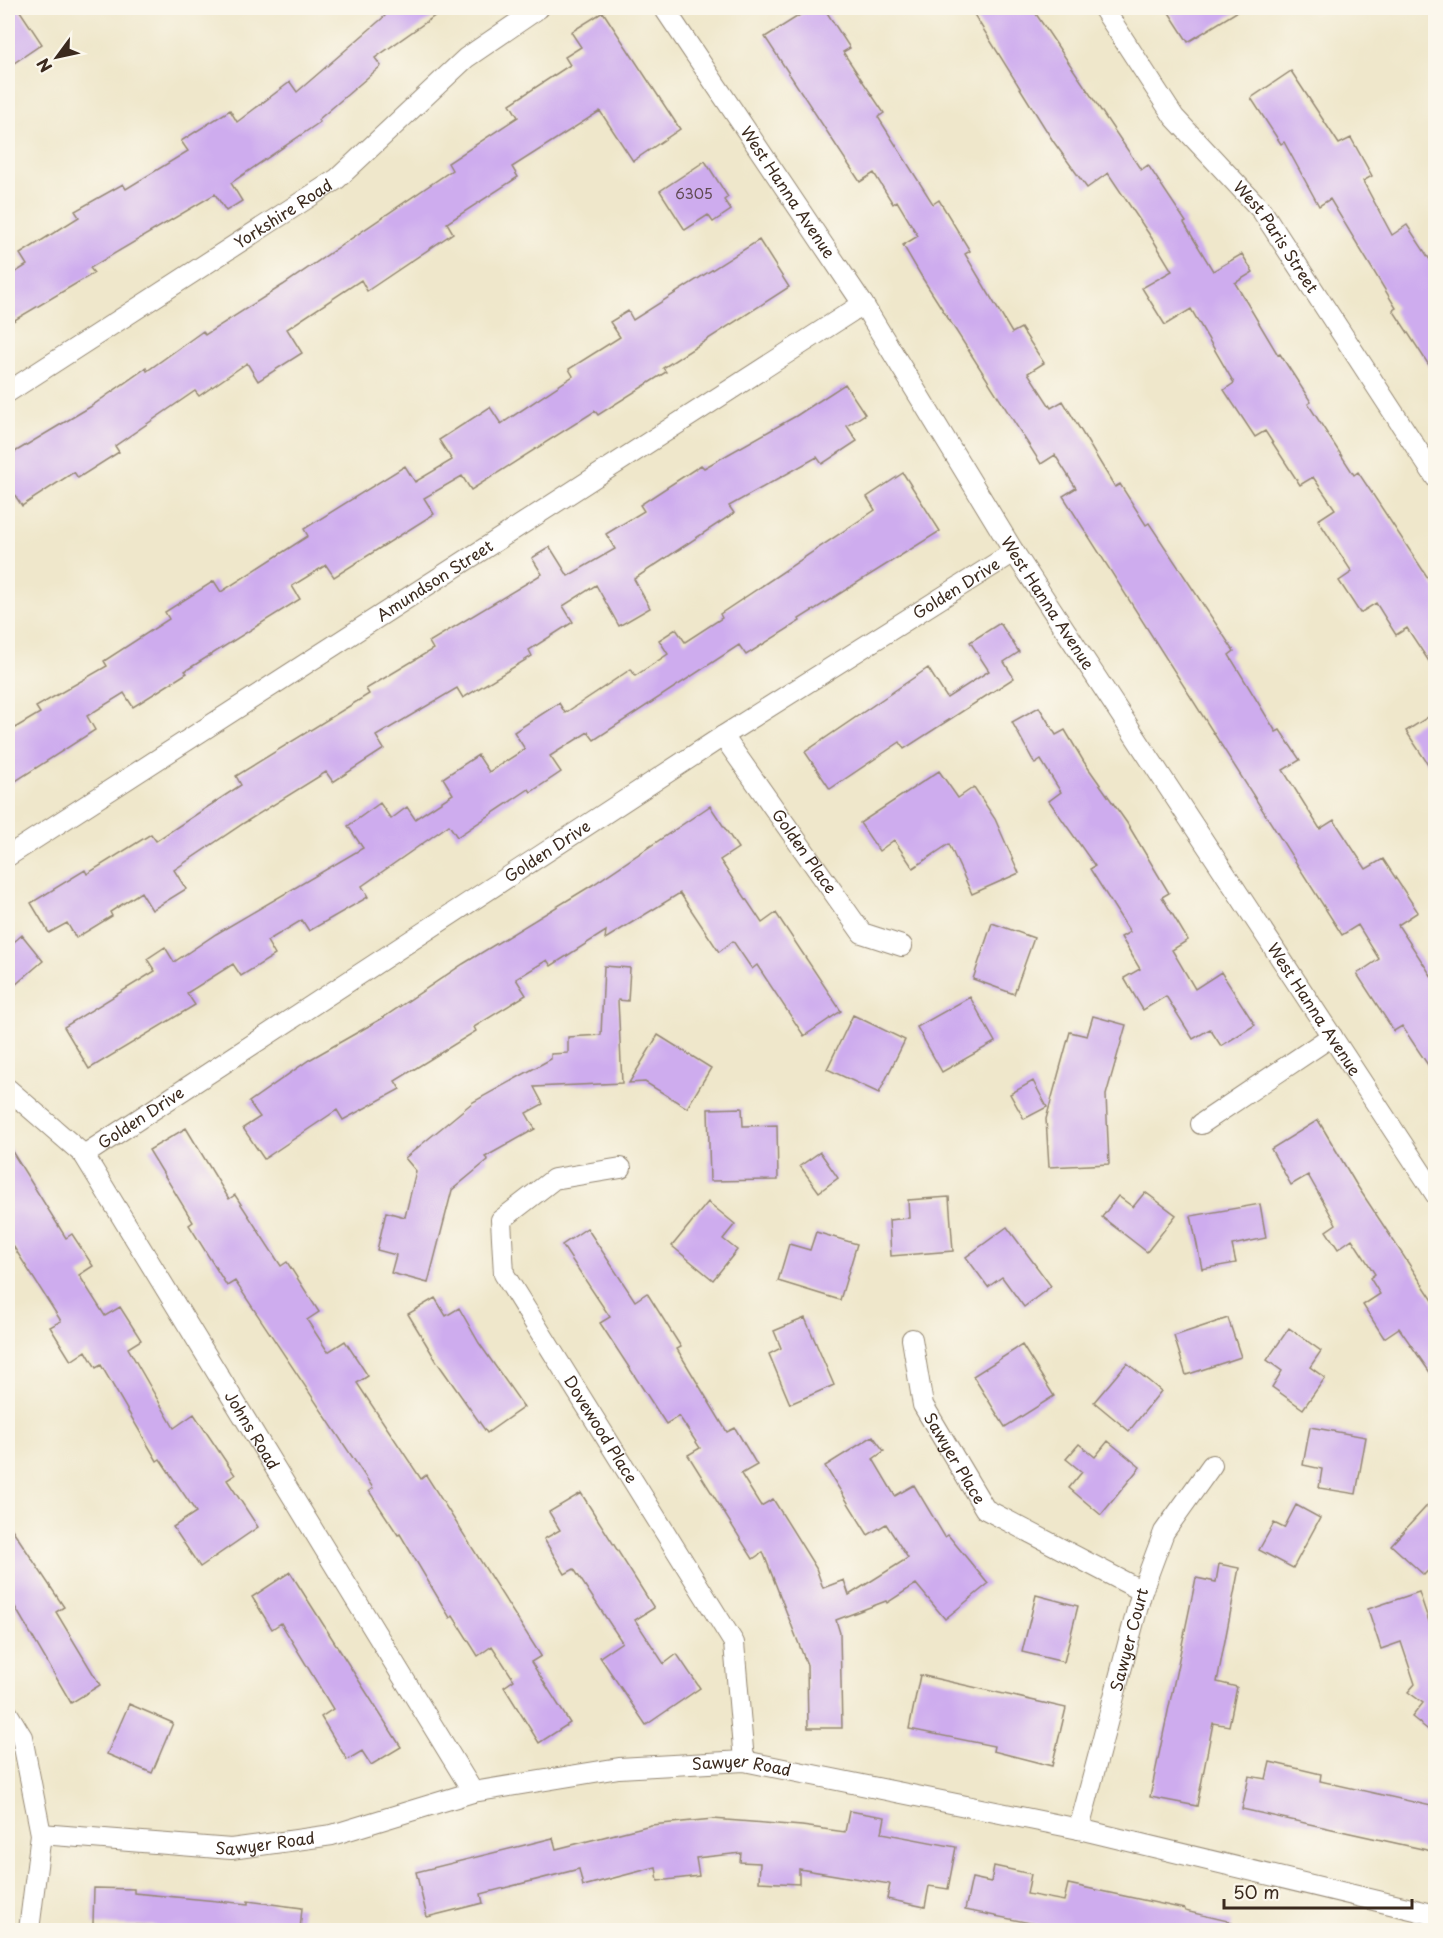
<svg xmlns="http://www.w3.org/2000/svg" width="1443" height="1938" viewBox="0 0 1443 1938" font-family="'Playpen Sans',sans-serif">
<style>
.building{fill:#ceacee}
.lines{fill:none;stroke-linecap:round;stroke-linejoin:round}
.minor-casing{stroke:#958874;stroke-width:22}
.minor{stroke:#fff;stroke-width:20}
.labels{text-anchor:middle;stroke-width:5;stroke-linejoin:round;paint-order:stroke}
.number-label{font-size:14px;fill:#604a52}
.street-label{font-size:16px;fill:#3b2a1e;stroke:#fbf7ec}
</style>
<rect width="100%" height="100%" fill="#fbf7ec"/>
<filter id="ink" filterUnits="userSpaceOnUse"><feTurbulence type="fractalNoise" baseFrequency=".0167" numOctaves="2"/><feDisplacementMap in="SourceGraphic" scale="12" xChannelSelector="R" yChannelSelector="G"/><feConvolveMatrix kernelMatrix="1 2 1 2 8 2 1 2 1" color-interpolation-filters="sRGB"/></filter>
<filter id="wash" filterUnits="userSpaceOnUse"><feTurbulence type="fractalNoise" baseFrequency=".008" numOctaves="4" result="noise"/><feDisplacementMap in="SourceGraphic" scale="24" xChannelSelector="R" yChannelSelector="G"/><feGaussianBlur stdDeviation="1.35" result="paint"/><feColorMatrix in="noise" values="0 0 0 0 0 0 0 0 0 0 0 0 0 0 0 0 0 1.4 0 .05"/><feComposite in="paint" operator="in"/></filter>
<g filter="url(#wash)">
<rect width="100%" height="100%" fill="#efe7cb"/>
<g id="blocks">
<!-- building -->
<path class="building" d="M 8,8 L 18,8 L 42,44 L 8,67 Z
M 379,8 L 446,8 L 375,58 L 381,66 L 318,120 L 320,122 L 231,183 L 242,201 L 226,211 L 215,194 L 90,268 L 94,273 L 8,324 L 8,277 L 27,265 L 20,254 L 79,217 L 75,211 L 123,184 L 126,189 L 188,151 L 181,141 L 230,110 L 237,122 L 290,82 L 297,92 L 385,16 Z
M 811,8 L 824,8 L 850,48 L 843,52 L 884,113 L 878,117 L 933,204 L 939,200 L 970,251 L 965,254 L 1012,333 L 1021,328 L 1044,363 L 1028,373 L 1051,408 L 1063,401 L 1115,487 L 1120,484 L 1146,525 L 1149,523 L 1234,651 L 1229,655 L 1276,732 L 1280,730 L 1300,760 L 1283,770 L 1320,829 L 1334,820 L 1366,869 L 1383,859 L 1418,912 L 1398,925 L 1436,983 L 1436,1077 L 1402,1026 L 1394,1031 L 1357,974 L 1379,959 L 1358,925 L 1342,935 L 1063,496 L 1076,488 L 1055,455 L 1041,464 L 923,279 L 903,245 L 918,236 L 897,201 L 893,204 L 874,173 L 860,182 L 765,37 Z
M 970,8 L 1032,8 L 1141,170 L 1148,165 L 1186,222 L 1184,223 L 1213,271 L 1242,254 L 1253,272 L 1235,283 L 1278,355 L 1280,354 L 1311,402 L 1308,404 L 1354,475 L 1358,472 L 1436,590 L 1436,672 L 1407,628 L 1396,635 L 1376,603 L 1360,613 L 1339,581 L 1352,572 L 1318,520 L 1335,509 L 1313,477 L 1300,485 L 1265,431 L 1255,437 L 1224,390 L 1234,383 L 1191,309 L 1165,325 L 1142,288 L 1172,271 L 1155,243 L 1108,173 L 1087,188 L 1053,141 Z
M 1166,8 L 1243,8 L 1188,42 Z
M 603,12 L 680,129 L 633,161 L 600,111 L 512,167 L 518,177 L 447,223 L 453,233 L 367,291 L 361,280 L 287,329 L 302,353 L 258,381 L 247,363 L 199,396 L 195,391 L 115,446 L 119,452 L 78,478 L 74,472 L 22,506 L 8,485 L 8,456 L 90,407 L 146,368 L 147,371 L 203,331 L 205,335 L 283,285 L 452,170 L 448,163 L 518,117 L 510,104 L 570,65 L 565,57 L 581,47 L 571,32 Z
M 1291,71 L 1339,144 L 1351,138 L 1372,176 L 1363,181 L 1392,235 L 1407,225 L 1436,269 L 1436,376 L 1393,310 L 1396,308 L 1330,199 L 1319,206 L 1284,142 L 1281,144 L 1251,98 Z
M 705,161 L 728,197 L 724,200 L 731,210 L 713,222 L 708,215 L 685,230 L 660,191 Z
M 759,240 L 789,287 L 663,368 L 666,372 L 598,415 L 595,411 L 471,490 L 462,476 L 424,498 L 434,514 L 334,577 L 326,565 L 292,586 L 300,599 L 185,671 L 187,673 L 133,707 L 124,693 L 87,716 L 95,730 L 8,786 L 8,732 L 40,713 L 36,707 L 107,666 L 104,661 L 169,619 L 165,612 L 214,581 L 221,592 L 308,536 L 304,529 L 405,466 L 415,482 L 452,460 L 439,440 L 490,407 L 501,424 L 573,376 L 569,369 L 620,337 L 610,322 L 628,311 L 633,320 Z
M 845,384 L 865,414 L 847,426 L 857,441 L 822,464 L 817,457 L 729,506 L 734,513 L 634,579 L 650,608 L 619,626 L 596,585 L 563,606 L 573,622 L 529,650 L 532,656 L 463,698 L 457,688 L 376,736 L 384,749 L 333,782 L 326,772 L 244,823 L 174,870 L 186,889 L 152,910 L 141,892 L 110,912 L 112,916 L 76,938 L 67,923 L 49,933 L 31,903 L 85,870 L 87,874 L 151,834 L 156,841 L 241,785 L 236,776 L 369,694 L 366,689 L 433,649 L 429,642 L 542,574 L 532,558 L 550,547 L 568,576 L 615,549 L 606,534 L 644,511 L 640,505 L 701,465 L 704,468 L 796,416 Z
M 903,473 L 940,531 L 799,619 L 800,621 L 746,655 L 739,645 L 594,740 L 588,732 L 550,756 L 561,772 L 531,792 L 529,789 L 457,837 L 449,825 L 362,886 L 368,897 L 309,931 L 302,920 L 267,941 L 275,955 L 241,976 L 233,964 L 187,993 L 195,1005 L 89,1069 L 64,1027 L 155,971 L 147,959 L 165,947 L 174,962 L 216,934 L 363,848 L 348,826 L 380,803 L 391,819 L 407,807 L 415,819 L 453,794 L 443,778 L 478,755 L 489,772 L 525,749 L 514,732 L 559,703 L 565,713 L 631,669 L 635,676 L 668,654 L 659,640 L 676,629 L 685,642 L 722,618 L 720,614 L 875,510 L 867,497 Z
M 1000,623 L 1019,652 L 1004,662 L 1014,678 L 904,749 L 900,742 L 830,789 L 805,752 L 928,668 L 947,698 L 989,671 L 970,642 Z
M 1039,707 L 1056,735 L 1065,730 L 1084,762 L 1127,823 L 1169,893 L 1162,897 L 1188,940 L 1172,950 L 1195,989 L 1221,972 L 1255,1025 L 1221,1046 L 1210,1029 L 1193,1039 L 1166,996 L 1143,1010 L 1124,978 L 1140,969 L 1121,937 L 1130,932 L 1090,869 L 1095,866 L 1049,801 L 1061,792 L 1041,760 L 1035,764 L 1012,722 Z
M 1436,712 L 1436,776 L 1406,731 Z
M 939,771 L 958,798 L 974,787 L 995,819 L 1019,873 L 972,894 L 949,844 L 913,868 L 894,840 L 879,851 L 860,823 Z
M 710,806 L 738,848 L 720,860 L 762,923 L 776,913 L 841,1011 L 804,1036 L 757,965 L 752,969 L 733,941 L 719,952 L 680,893 L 605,939 L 606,931 L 551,966 L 547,960 L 516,979 L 526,995 L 474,1027 L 476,1031 L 395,1081 L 400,1089 L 343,1120 L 337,1110 L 264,1159 L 243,1128 L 260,1117 L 249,1102 L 309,1060 L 381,1019 L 463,964 L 594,884 Z
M 992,923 L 1034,938 L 1014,994 L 973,979 Z
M 22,935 L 43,961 L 8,991 L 8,947 Z
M 604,966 L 630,968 L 628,1001 L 618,1000 L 622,1083 L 534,1087 L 543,1104 L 526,1113 L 535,1129 L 485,1157 L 488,1160 L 452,1190 L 428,1283 L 391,1273 L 396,1255 L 377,1250 L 386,1212 L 405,1217 L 416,1171 L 405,1158 L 473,1102 L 551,1059 L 551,1054 L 568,1053 L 568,1037 L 601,1035 Z
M 970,997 L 995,1042 L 942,1072 L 917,1027 Z
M 853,1015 L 905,1040 L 879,1093 L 827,1069 Z
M 1093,1016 L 1126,1025 L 1106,1095 L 1109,1164 L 1049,1167 L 1046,1119 L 1070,1032 L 1087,1036 Z
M 658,1035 L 711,1068 L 687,1108 L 645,1082 L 629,1083 Z
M 1033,1081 L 1047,1107 L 1024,1119 L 1010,1094 Z
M 742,1108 L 743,1126 L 777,1125 L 778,1180 L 710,1181 L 708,1109 Z
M 1318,1120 L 1356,1184 L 1436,1305 L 1436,1381 L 1399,1328 L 1384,1338 L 1363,1305 L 1380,1294 L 1370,1278 L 1375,1274 L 1352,1239 L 1338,1249 L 1326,1231 L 1336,1224 L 1308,1175 L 1291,1185 L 1271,1149 Z
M 186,1128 L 229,1199 L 235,1195 L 281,1266 L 287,1262 L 319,1312 L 307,1320 L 328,1352 L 345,1341 L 368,1376 L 357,1383 L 421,1479 L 426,1475 L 541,1656 L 531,1662 L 570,1723 L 539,1743 L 504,1687 L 514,1680 L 492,1646 L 478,1656 L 453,1616 L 450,1618 L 400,1534 L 398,1535 L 369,1491 L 373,1488 L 235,1281 L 227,1286 L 189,1225 L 193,1222 L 149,1150 Z
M 8,1145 L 66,1238 L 72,1234 L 93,1266 L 79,1275 L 105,1316 L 120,1307 L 141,1340 L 128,1348 L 174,1428 L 194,1414 L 235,1475 L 227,1480 L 258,1527 L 200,1567 L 173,1527 L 196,1512 L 160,1459 L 157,1461 L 101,1365 L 96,1368 L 86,1351 L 71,1361 L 50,1327 L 61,1321 L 8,1238 Z
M 820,1152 L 838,1178 L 819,1192 L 800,1166 Z
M 1145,1192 L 1176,1215 L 1147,1252 L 1102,1217 L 1118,1196 L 1133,1207 Z
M 949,1197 L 953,1251 L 891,1256 L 889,1220 L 909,1218 L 908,1200 Z
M 708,1202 L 735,1224 L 723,1239 L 737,1250 L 713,1280 L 672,1246 Z
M 1260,1204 L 1266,1238 L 1232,1245 L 1236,1263 L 1202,1269 L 1191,1216 Z
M 1007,1227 L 1051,1286 L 1024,1307 L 1002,1277 L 988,1287 L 966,1257 Z
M 587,1228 L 635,1301 L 647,1293 L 681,1347 L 677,1349 L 727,1432 L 735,1428 L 757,1465 L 741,1474 L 761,1506 L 773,1499 L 816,1568 L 823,1588 L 844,1580 L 849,1595 L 908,1558 L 886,1524 L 868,1535 L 825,1466 L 873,1436 L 884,1451 L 873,1459 L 895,1496 L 914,1485 L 945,1537 L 948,1535 L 988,1584 L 945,1619 L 916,1584 L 887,1603 L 886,1601 L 836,1620 L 840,1633 L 842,1728 L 808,1728 L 807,1665 L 763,1552 L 753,1559 L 688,1455 L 700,1448 L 679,1416 L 666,1424 L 600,1323 L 610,1317 L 562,1245 Z
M 816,1232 L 857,1244 L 840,1300 L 778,1281 L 789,1244 L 810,1250 Z
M 435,1298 L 446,1316 L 459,1308 L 479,1343 L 524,1407 L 487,1433 L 437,1362 L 408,1314 Z
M 805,1318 L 834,1385 L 790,1404 L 769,1354 L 781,1348 L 774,1331 Z
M 1228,1318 L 1241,1357 L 1186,1375 L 1174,1336 Z
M 1289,1328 L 1321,1351 L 1310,1367 L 1325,1378 L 1303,1409 L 1272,1387 L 1282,1371 L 1267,1360 Z
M 1022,1345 L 1054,1396 L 1005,1427 L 973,1376 Z
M 1127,1363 L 1161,1391 L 1129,1431 L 1094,1402 Z
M 1310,1427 L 1366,1437 L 1356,1494 L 1319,1488 L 1322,1469 L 1303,1465 Z
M 1108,1441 L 1140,1467 L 1101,1515 L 1069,1488 L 1082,1472 L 1066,1459 L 1079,1444 L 1095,1457 Z
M 581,1493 L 654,1608 L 635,1620 L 664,1664 L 677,1654 L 700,1688 L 646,1725 L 600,1657 L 622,1642 L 574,1569 L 565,1574 L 544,1539 L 560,1530 L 549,1512 Z
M 1436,1496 L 1436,1562 L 1424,1575 L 1391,1545 Z
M 1296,1505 L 1320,1518 L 1293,1568 L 1259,1550 L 1274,1523 L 1284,1528 Z
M 8,1523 L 64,1607 L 56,1612 L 100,1685 L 71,1703 L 8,1595 Z
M 1219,1564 L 1239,1568 L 1217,1682 L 1237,1687 L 1229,1726 L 1213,1723 L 1197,1806 L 1150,1797 L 1196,1578 L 1216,1582 Z
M 290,1572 L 401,1747 L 371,1765 L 362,1751 L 347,1760 L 321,1717 L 333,1709 L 281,1623 L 272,1629 L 252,1597 Z
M 1419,1592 L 1436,1642 L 1436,1736 L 1412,1717 L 1423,1703 L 1408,1692 L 1415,1684 L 1401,1642 L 1381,1649 L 1368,1609 Z
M 1036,1595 L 1078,1606 L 1064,1662 L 1022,1652 Z
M 920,1675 L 1066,1708 L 1052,1766 L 993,1751 L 994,1746 L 909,1729 Z
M 129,1704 L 173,1723 L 152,1773 L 107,1754 Z
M 1270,1762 L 1321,1774 L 1320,1781 L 1436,1807 L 1436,1852 L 1242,1809 L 1249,1776 L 1266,1779 Z
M 849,1811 L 885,1817 L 882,1833 L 956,1847 L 948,1889 L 929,1886 L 925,1907 L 887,1899 L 890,1884 L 799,1869 L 799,1884 L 759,1882 L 760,1863 L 740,1862 L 741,1853 L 696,1858 L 699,1876 L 658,1881 L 656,1867 L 583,1886 L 579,1869 L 481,1894 L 483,1903 L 427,1917 L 416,1872 L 553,1838 L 556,1849 L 651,1825 L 713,1819 L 802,1826 L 845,1832 Z
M 994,1866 L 1031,1874 L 1027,1894 L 1064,1901 L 1068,1884 L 1185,1909 L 1185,1911 L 1232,1922 L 1231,1930 L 1039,1930 L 1040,1925 L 965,1910 L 972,1878 L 991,1882 Z
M 94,1888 L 134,1889 L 134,1893 L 248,1904 L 248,1901 L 302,1908 L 300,1930 L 157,1930 L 158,1926 L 93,1924 Z"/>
</g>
</g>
<g filter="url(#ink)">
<use href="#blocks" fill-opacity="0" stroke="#958874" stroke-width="1.5"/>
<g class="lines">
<!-- minor casing -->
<g class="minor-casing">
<g id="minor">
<path id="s1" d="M 664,8 L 863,304 L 1014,552 L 1436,1195"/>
<path id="s2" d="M 1103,8 L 1174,117 L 1262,211 L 1436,478"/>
<path id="s3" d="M 8,392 L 337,179 L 466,58 L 539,8"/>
<path id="s4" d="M 723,736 L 862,933 L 902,946"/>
<path id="s5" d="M 8,856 L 863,304"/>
<path id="s6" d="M 8,1089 L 84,1155 L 473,1792"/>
<path d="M 1201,1124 L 1332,1036"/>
<path id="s7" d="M 84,1155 L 723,736 L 1014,552"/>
<path id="s8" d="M 621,1168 L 554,1179 L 501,1220 L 504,1274 L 734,1643 L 744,1761"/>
<path id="s9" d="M 912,1339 L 923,1405 L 985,1509 L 1142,1591"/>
<path d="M 8,1714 L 22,1737 L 41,1834 L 29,1930"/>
<path id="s10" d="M 1079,1829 L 1142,1591 L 1164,1532 L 1212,1465"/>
<path id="s11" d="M 41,1834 L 231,1849 L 332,1835 L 473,1792 L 619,1768 L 744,1761 L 1079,1829 L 1436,1915"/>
</g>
</g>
<!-- minor -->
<use href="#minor" class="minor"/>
</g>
</g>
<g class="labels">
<!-- number labels -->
<g class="number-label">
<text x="694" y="199">6305</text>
</g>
<!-- street labels -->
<g class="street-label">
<text dy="6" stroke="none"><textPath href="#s1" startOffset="222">West Hanna Avenue</textPath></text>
<text dy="6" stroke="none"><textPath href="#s3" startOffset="328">Yorkshire Road</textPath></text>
<text dy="6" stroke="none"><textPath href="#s2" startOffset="288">West Paris Street</textPath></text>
<text dy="6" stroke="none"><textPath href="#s5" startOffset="508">Amundson Street</textPath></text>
<text dy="6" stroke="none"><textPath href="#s7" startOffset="1040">Golden Drive</textPath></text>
<text dy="6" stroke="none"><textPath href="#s1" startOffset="708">West Hanna Avenue</textPath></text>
<text dy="6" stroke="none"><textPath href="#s7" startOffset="554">Golden Drive</textPath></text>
<text dy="6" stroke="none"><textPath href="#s4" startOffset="141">Golden Place</textPath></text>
<text dy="6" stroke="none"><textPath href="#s1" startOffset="1194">West Hanna Avenue</textPath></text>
<text dy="6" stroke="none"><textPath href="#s7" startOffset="68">Golden Drive</textPath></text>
<text dy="6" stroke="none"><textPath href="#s8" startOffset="372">Dovewood Place</textPath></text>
<text dy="6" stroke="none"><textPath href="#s6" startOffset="423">Johns Road</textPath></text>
<text dy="6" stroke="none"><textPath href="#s9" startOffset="129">Sawyer Place</textPath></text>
<text dy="6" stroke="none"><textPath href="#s10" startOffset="196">Sawyer Court</textPath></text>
<text dy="6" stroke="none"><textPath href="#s11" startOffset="711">Sawyer Road</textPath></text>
<text dy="6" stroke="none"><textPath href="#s11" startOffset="225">Sawyer Road</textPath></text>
</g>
</g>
<!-- margin -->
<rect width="1443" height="1938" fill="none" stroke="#fbf7ec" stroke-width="30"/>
<!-- north arrow -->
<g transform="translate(57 57) rotate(237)" stroke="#fbf7ec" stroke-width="4.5" paint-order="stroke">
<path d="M0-4.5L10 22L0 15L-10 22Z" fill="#3b2a1e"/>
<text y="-9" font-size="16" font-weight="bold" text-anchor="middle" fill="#3b2a1e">N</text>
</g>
<!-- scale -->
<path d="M1224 1899v9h188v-9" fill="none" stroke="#3b2a1e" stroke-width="3"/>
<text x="1233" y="1899" font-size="18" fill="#3b2a1e" stroke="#fbf7ec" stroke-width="4.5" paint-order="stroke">50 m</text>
</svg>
